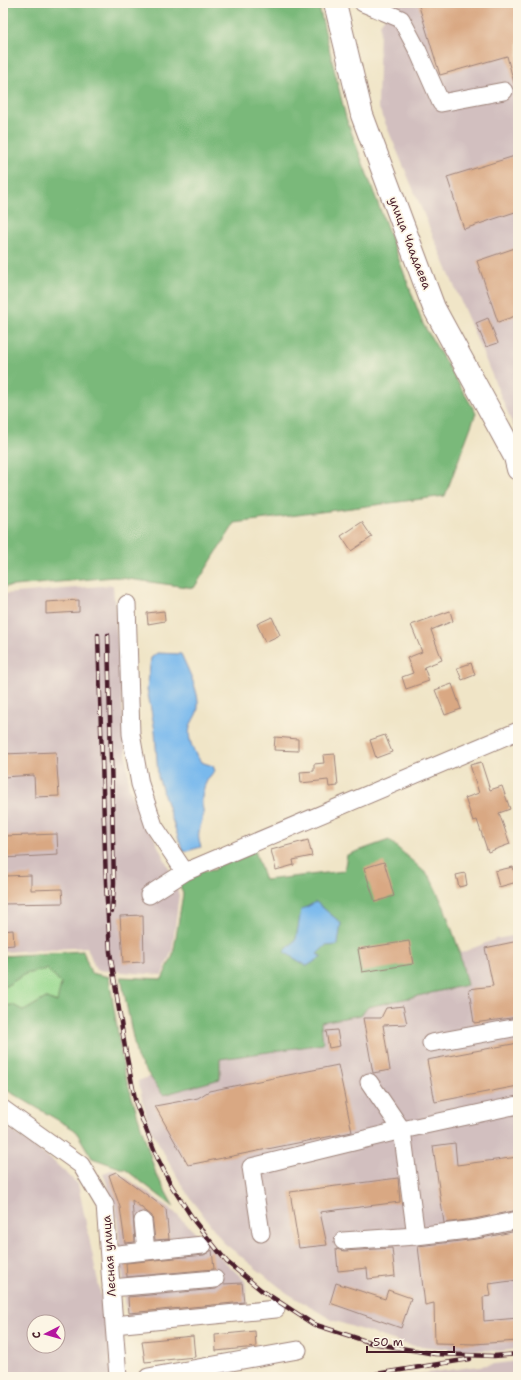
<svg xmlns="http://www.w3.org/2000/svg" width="521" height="1380" viewBox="0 0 521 1380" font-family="'Shantell Sans',sans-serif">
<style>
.industrial{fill:#d2bfbf;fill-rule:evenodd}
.green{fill:#98d98f;stroke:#717c5d}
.forest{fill:#7ab97a;stroke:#626c52;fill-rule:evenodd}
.water{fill:#79b9ed;stroke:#626c8c}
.building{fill:#d9a883}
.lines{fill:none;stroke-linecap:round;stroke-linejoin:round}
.minor-casing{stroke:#9d8279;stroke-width:19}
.major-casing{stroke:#9d8279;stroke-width:24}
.minor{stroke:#fff;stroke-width:17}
.major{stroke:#fff;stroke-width:22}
.rail-casing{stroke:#4a1f2b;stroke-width:4.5}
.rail{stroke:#fcf5e5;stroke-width:3;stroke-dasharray:9;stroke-linecap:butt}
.labels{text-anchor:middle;stroke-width:3.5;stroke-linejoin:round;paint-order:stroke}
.street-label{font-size:12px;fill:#4a1f2b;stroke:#fcf5e5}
</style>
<rect width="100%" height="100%" fill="#fcf5e5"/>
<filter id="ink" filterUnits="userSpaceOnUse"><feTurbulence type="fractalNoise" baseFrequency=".025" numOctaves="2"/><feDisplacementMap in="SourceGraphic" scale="8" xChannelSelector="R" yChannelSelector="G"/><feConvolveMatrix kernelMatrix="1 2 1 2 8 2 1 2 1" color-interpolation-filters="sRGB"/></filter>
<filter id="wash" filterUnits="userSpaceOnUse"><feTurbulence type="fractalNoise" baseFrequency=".012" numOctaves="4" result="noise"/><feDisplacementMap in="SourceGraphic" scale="16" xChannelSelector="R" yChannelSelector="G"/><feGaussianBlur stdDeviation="0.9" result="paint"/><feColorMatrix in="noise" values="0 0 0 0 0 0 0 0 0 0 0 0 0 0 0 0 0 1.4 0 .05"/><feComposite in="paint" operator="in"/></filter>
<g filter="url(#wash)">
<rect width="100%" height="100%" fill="#f0e5c7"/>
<!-- industrial -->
<path class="industrial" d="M 395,3 L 518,3 L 518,432 L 516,432 L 378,106 L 380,24 Z
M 113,585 L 129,788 L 168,866 L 179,894 L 172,951 L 162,975 L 96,970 L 87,947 L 3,952 L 3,594 Z
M 518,935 L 518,1349 L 501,1351 L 452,1349 L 408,1345 L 332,1320 L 287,1293 L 224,1243 L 184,1189 L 149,1126 L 138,1081 L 496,939 Z
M 3,1124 L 52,1160 L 78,1184 L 108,1331 L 111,1377 L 3,1377 ZM 34,1322 L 58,1322 L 58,1346 L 34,1346 Z
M 114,1169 L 171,1209 L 245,1281 L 249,1314 L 128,1327 L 116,1209 L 103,1173 Z
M 518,1361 L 518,1377 L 397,1377 L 494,1364 Z"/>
<!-- green -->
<path class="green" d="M 48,969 L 61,984 L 58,1002 L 46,998 L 24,1011 L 13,1005 L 3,1006 L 3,988 L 25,974 Z"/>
<!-- forest -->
<path class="forest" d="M 3,3 L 318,3 L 346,118 L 423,324 L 476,413 L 445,496 L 235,523 L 194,588 L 114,577 L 3,587 Z
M 389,840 L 430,877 L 444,907 L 458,947 L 467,985 L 368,1007 L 361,1015 L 321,1022 L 323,1044 L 220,1059 L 220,1079 L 163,1095 L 137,1058 L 121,977 L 162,979 L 173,955 L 183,894 L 178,880 L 195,871 L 215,870 L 220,861 L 254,848 L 265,880 L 344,871 L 347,855 ZM 316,903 L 341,923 L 325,946 L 317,954 L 321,956 L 285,952 L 296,939 Z
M 83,951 L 91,973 L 109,977 L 124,1072 L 156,1174 L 174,1207 L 126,1170 L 92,1158 L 75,1130 L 3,1088 L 3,1006 L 13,1005 L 24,1011 L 46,998 L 57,1002 L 61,984 L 47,969 L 25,974 L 3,988 L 3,956 Z"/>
<!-- water -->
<path class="water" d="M 157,653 L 181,654 C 187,667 200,693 198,707 C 198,714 192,720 190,727 C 187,740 194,752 201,762 L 213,766 L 215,771 C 206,778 201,792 202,804 C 202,807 204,810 203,814 C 202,827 195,832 201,847 L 183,852 L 158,777 L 155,731 L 147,689 L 151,658 Z
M 316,902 L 341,923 L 338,945 L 325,946 L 317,954 L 322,957 L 307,966 L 284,952 L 296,939 L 301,910 Z"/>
<g id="blocks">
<!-- building -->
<path class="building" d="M 418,3 L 518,3 L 518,87 L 515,87 L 507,56 L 440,75 Z
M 518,155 L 518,211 L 464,229 L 447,177 Z
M 518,247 L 518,315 L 498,322 L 477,261 Z
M 488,318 L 498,343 L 486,347 L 476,323 Z
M 362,522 L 372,537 L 351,551 L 341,536 Z
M 79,600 L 79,612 L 46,614 L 46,602 Z
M 164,611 L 165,621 L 148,624 L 147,613 Z
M 450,611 L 453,621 L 431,630 L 442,660 L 424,667 L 429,681 L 406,689 L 402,677 L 413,673 L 407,658 L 422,652 L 411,625 Z
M 272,617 L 280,635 L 265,642 L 257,624 Z
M 471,663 L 475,675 L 462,680 L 457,668 Z
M 452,684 L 461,709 L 445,715 L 435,690 Z
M 385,735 L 392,752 L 376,758 L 370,740 Z
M 275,737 L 298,739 L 298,751 L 274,750 Z
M 56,752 L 59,796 L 35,797 L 34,775 L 3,777 L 3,754 Z
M 335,754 L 338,786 L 329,787 L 328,780 L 301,783 L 300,772 L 314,771 L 314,764 L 324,763 L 323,755 Z
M 481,762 L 490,790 L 502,786 L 510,809 L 499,813 L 510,844 L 488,852 L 477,820 L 473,821 L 465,798 L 479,793 L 470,765 Z
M 57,834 L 58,855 L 3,858 L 3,836 Z
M 308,840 L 312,856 L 293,860 L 294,865 L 276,870 L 271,850 Z
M 384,862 L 394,896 L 375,902 L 364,868 Z
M 513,867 L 517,882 L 499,887 L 495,871 Z
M 465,873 L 467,885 L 459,887 L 456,875 Z
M 31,875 L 31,890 L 62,889 L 63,903 L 3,904 L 5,876 Z
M 143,915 L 144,962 L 123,963 L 120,916 Z
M 13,930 L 14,945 L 3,946 L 3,931 Z
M 409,941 L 413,964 L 362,972 L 358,949 Z
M 518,941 L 518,1017 L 474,1023 L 469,989 L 493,986 L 485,948 Z
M 403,1006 L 407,1024 L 383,1025 L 390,1070 L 373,1073 L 363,1018 L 381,1018 L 386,1008 Z
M 337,1030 L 340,1046 L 329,1048 L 326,1031 Z
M 518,1043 L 518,1086 L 435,1102 L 427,1060 Z
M 338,1065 L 352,1132 L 188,1165 L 155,1106 L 198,1098 L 209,1091 Z
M 455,1143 L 457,1165 L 518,1157 L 518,1210 L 474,1219 L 444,1223 L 433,1146 Z
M 116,1172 L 166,1209 L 169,1239 L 155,1240 L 152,1216 L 132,1200 L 135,1242 L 125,1243 L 120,1207 L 109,1175 Z
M 398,1178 L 400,1202 L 320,1212 L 327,1245 L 299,1248 L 290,1192 Z
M 517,1231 L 518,1280 L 489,1284 L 491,1296 L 483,1297 L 484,1321 L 518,1318 L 518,1341 L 474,1344 L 435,1343 L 434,1303 L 425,1305 L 418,1246 L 477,1239 Z
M 392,1248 L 395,1276 L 368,1279 L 367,1268 L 338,1271 L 336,1249 L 344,1251 Z
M 212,1250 L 214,1269 L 127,1277 L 126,1263 L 204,1255 Z
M 242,1283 L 244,1302 L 129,1313 L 128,1297 L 216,1289 L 223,1284 Z
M 336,1283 L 385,1299 L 388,1290 L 411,1298 L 401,1328 L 330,1303 Z
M 255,1331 L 256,1347 L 216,1351 L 215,1335 Z
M 193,1336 L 195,1357 L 145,1362 L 142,1341 Z"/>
</g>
</g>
<g filter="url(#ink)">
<use href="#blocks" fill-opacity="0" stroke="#9d8279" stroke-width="1"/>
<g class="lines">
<!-- minor casing -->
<g class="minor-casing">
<path id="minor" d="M 363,3 L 401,19 L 418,51 L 441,103 L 504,91
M 127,604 L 131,734 L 140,784 L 154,826 L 185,872
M 149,895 L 185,872 L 518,731
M 431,1043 L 518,1027
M 369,1082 L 402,1130 L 518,1105
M 3,1109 L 81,1165 L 105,1205 L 118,1377
M 143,1221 L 146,1251
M 261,1233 L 251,1167 L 402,1130 L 416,1236 L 476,1229 L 518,1220
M 343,1241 L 416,1236
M 109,1255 L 203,1245
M 111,1288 L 215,1279
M 114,1325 L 276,1309
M 148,1377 L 298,1350"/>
</g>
<!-- major casing -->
<g class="major-casing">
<path id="major" d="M 335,3 L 362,115 L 434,308 L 515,457 L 518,469"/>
</g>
<!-- minor -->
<use href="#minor" class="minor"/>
<!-- major -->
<use href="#major" class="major"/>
<!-- rail casing -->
<g class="rail-casing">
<path id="rail" d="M 98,635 L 106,883 L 110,952 L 125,1048 L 136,1104 L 157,1157 L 171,1185 L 195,1222 L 227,1262 L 261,1290 L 313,1324 L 372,1343 L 435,1354 L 494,1356 L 518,1354
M 108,635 L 114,883 L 112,911
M 371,1377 L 376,1374 L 470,1359"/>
</g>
<!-- rail -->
<use href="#rail" class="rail"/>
</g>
</g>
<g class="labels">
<!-- street labels -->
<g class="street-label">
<text transform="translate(410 243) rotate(69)" y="4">улица Чаадаева</text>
<text transform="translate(109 1256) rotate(-94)" y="4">Лесная улица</text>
</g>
</g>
<!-- margin -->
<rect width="521" height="1380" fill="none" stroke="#fcf5e5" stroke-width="16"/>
<!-- north arrow -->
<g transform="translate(46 1334) rotate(264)"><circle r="19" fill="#fcf5e5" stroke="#b59f9b"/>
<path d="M0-3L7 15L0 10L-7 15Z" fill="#b5179e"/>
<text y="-6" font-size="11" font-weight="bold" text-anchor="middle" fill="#4a1f2b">С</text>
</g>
<!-- scale -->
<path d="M367 1346v6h87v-6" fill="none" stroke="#4a1f2b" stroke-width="2"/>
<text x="373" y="1346" font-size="12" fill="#4a1f2b" stroke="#fcf5e5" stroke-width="3" paint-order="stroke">50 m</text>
</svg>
